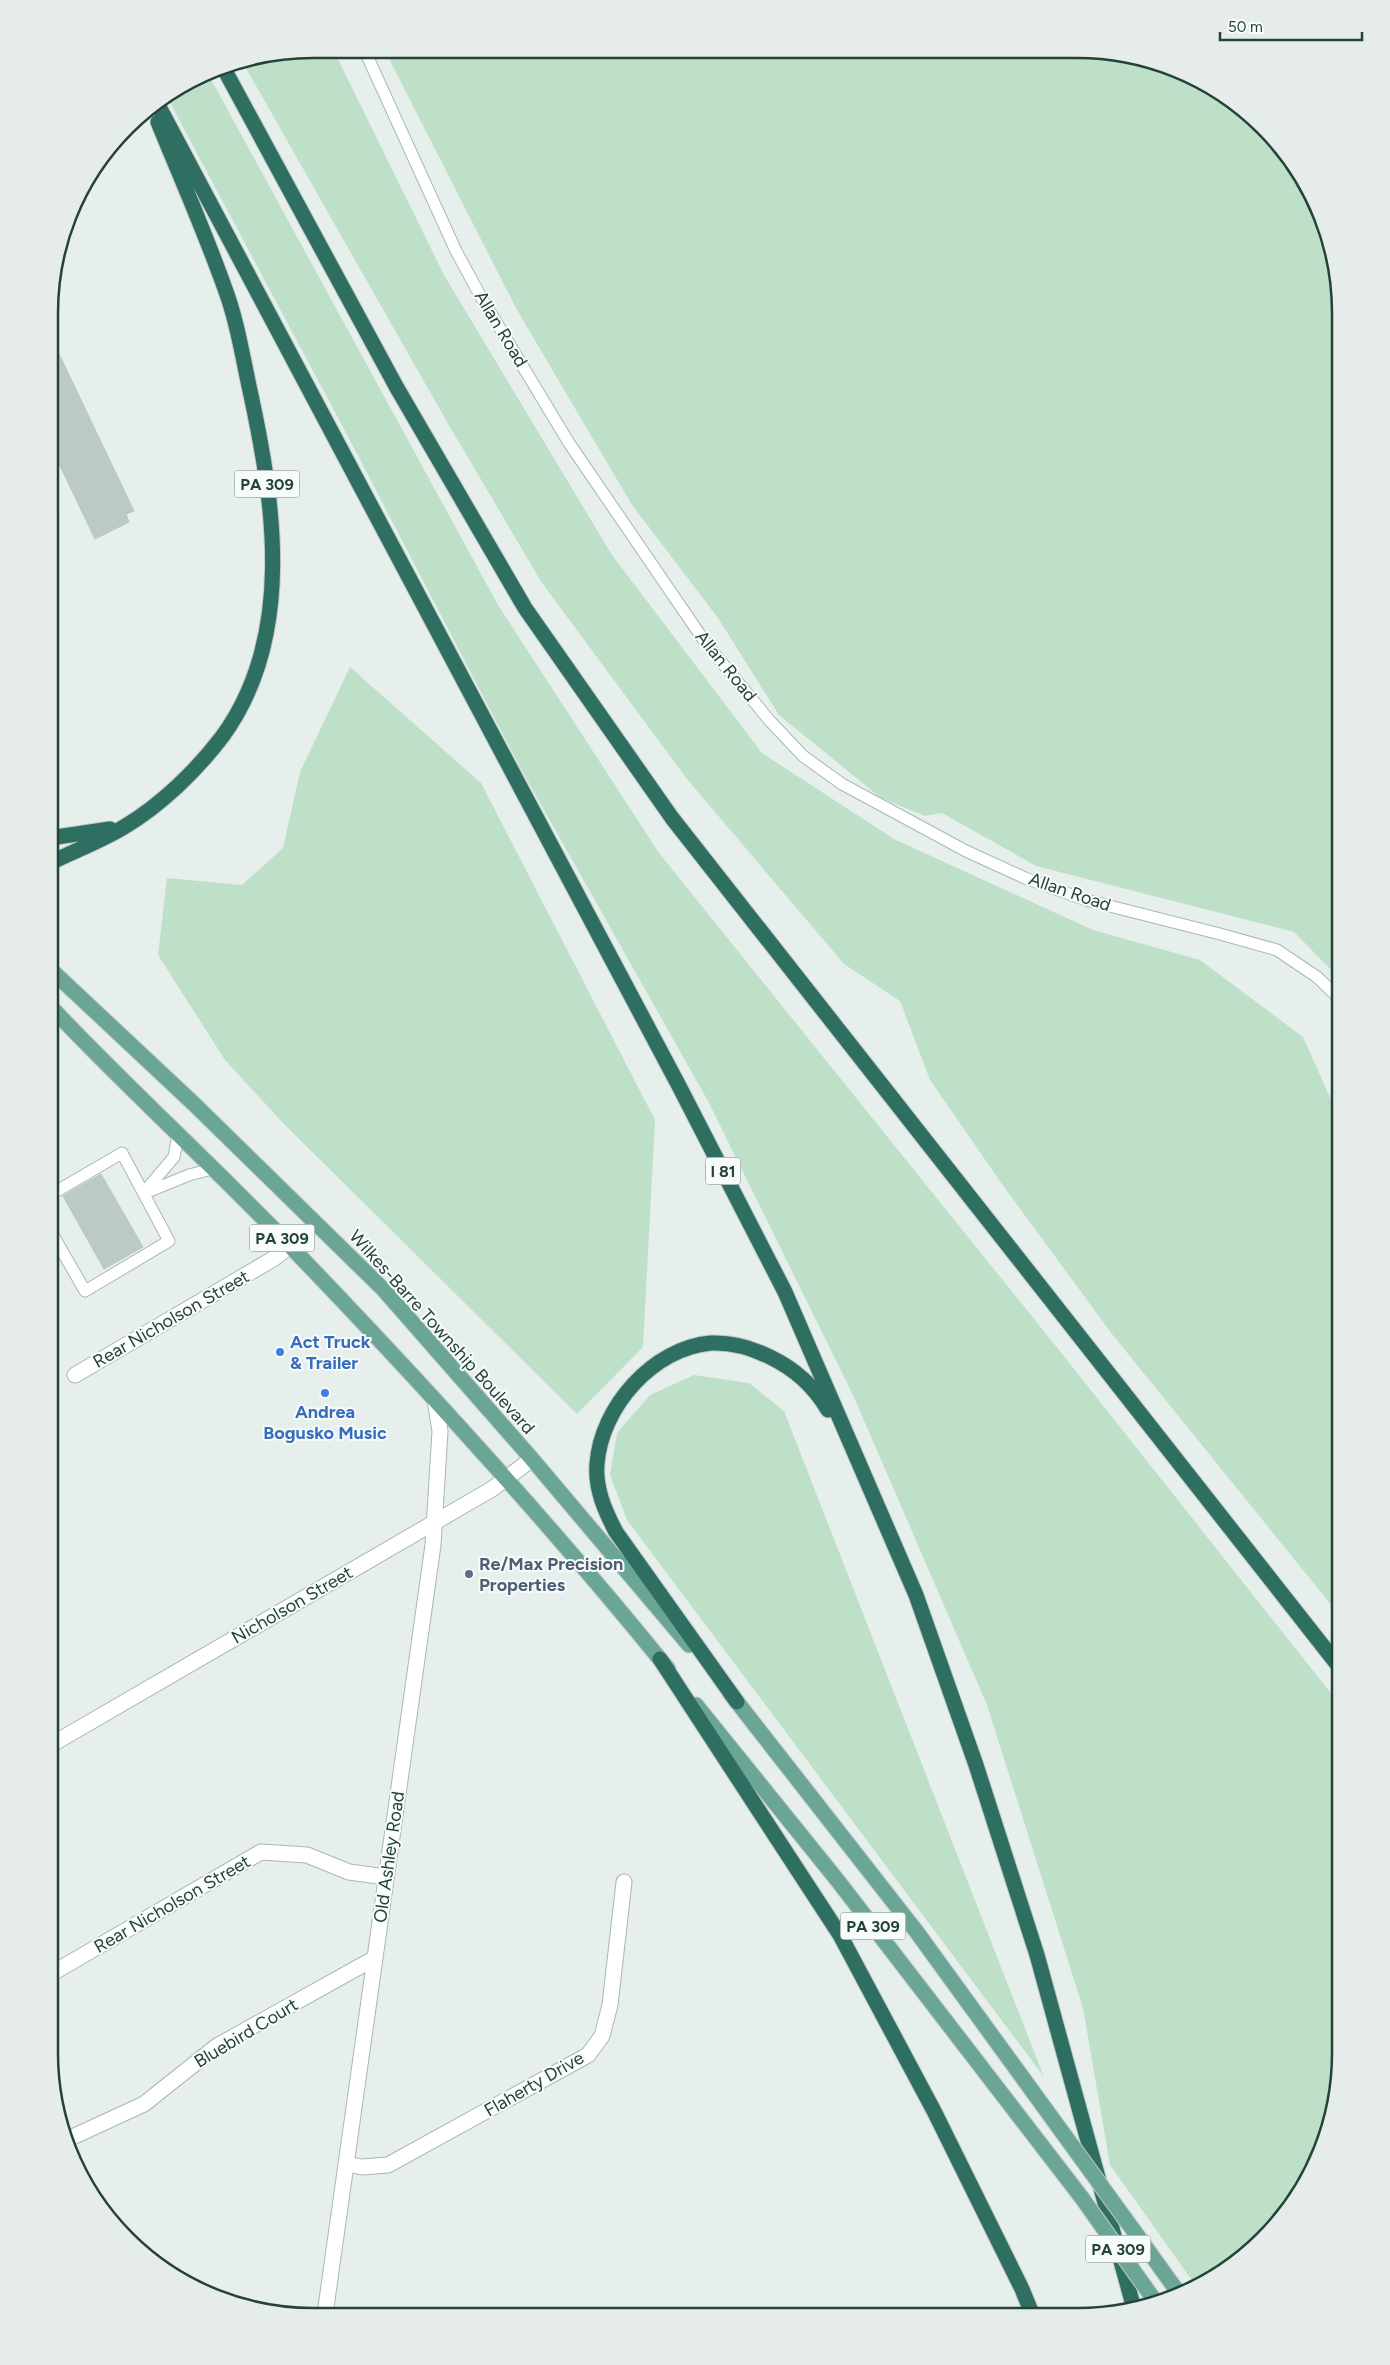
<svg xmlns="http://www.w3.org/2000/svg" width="1390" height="2365" viewBox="0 0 1390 2365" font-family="Figtree,sans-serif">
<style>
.green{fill:#bfe0c8}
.building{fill:#bbcac4;stroke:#b8c9c2}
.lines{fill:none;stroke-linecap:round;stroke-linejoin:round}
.lane-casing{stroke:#a8b8b2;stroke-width:13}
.street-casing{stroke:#a8b8b2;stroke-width:17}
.primary-casing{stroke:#c2cac8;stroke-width:17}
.highway-casing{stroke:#c2cac8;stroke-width:17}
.lane{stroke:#fff;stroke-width:11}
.street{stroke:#fff;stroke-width:15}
.primary{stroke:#6aa596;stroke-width:15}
.highway{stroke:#2f6f62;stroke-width:15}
.primary-bridge-casing{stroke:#c2cac8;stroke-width:17;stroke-linecap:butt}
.primary-bridge{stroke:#6aa596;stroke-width:15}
.shop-dot{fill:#3f7fe0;stroke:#f7fbf9;stroke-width:2}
.service-dot{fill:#5c6f8a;stroke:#f7fbf9;stroke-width:2}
.labels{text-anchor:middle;stroke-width:4;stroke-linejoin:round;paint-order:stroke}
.shield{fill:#f7fbf9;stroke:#637a73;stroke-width:1}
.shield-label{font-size:16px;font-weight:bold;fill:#24423a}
.street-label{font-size:18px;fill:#24423a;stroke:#f7fbf9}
.shop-label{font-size:18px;font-weight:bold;fill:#366cbe;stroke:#f7fbf9;text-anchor:start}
.service-label{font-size:18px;font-weight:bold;fill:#4e5e75;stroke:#f7fbf9;text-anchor:start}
.rim{fill:none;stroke:#24423a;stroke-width:2.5}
</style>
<rect width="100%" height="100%" fill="#e6efeb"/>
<!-- green -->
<path class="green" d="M 312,49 L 333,49 L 444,275 L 612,555 L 762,753 L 894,839 L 1093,930 L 1200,960 L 1303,1037 L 1341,1122 L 1341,1617 L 1112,1334 L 1004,1187 L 930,1080 L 900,1001 L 844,964 L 687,779 L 542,583 L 447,422 L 243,63 Z
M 384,49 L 1112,51 L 1179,69 L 1238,103 L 1287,152 L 1321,212 L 1341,313 L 1341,980 L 1294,932 L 1036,866 L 942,813 L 925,816 L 881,798 L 779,715 L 718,618 L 632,505 L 517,310 Z
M 207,72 L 498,605 L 659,853 L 1063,1355 L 1341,1706 L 1341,2070 L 1321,2153 L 1287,2213 L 1238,2262 L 1196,2286 L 1110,2165 L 1083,2008 L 987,1705 L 853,1395 L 708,1101 L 522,771 L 353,446 L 167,97 Z
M 350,667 L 481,783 L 655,1120 L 643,1347 L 577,1414 L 284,1124 L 225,1060 L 158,955 L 167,878 L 242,885 L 283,848 L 300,772 Z
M 694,1375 L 749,1383 L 784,1411 L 1044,2077 L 627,1520 L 610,1475 L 617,1433 L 650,1395 Z"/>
<!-- building -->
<path class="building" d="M 51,337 L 134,511 L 126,514 L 129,522 L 95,539 L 51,447 Z
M 101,1174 L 143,1247 L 104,1269 L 63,1196 Z"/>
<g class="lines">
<!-- lane casing -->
<g class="lane-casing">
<path id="lane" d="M 364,49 L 456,251 L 481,297 L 569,443 L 705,642 L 769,720 L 803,756 L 842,784 L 966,851 L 1025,878 L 1086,900 L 1220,934 L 1277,950 L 1317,977 L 1341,1000
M 146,1190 L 174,1157 L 178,1135
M 145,1193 L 189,1175 L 212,1169
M 50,1230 L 85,1291 L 169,1241 L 122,1153 L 50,1195"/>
</g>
<!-- street casing -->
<g class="street-casing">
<path id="street" d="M 75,1375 L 273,1259 L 290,1246
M 49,1746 L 492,1489 L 532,1459
M 49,1975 L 261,1852 L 307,1855 L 349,1872 L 386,1877
M 66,2140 L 144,2104 L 217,2046 L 375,1958
M 346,2164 L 362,2167 L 388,2165 L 588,2055 L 602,2036 L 610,2005 L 624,1882
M 325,2314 L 433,1545 L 440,1431 L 435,1400"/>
</g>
<!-- primary casing -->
<g class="primary-casing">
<path id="primary" d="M 50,969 L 194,1104 L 383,1289 L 532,1459 L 689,1645
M 50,1006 C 128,1089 213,1165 292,1248 C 422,1383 549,1522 668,1669
M 730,1693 L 916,1931 L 1065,2136
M 696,1705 L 838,1881 L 1082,2198
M 1142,2242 L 1180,2295"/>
</g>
<!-- highway casing -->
<g class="highway-casing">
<path id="highway" d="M 223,67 L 397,388 L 525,608 L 672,818 L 1341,1669
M 157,103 L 679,1086 L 785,1292 L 916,1595 L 976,1765 L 1037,1955 L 1133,2305
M 50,838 L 110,829
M 50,863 C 74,851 101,841 124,827 C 161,805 196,771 222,737 C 296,636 274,500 249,386 C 242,353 236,317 224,286 C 204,230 180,176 158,122
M 660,1659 L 840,1935 L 934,2111 L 1022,2289 L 1033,2316
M 737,1702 L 616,1532 C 605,1511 595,1489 597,1464 C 601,1407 653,1348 711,1343 C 732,1342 752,1348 770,1357 C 795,1369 814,1386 828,1410"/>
</g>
<!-- lane -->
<use href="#lane" class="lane"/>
<!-- street -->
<use href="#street" class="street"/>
<!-- primary -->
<use href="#primary" class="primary"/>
<!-- highway -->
<use href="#highway" class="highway"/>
<!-- primary-bridge casing -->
<g class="primary-bridge-casing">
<path id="primary-bridge" d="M 1065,2136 L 1142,2242
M 1082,2198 L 1155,2301"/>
</g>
<!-- primary-bridge -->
<use href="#primary-bridge" class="primary-bridge"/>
</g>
<!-- markers -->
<g class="shop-dot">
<circle cx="280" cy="1352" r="5"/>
<circle cx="325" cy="1393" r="5"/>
</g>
<circle class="service-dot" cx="469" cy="1574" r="5"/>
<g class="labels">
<!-- shield labels -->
<g class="shield">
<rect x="234.5" y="470.5" width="65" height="27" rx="4"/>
<rect x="705.5" y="1157.5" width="35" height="27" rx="4"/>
<rect x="249.5" y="1224.5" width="65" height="27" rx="4"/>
<rect x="840.5" y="1912.5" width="65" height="27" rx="4"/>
<rect x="1085.5" y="2235.5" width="65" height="27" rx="4"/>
</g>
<g class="shield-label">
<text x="267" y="490">PA 309</text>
<text x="723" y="1177">I 81</text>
<text x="282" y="1244">PA 309</text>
<text x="873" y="1932">PA 309</text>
<text x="1118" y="2255">PA 309</text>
</g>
<!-- street labels -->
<g class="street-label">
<text transform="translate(501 329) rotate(59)" y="6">Allan Road</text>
<text transform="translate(726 666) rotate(51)" y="6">Allan Road</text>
<text transform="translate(1070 892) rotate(19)" y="6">Allan Road</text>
<text transform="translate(171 1319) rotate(-30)" y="6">Rear Nicholson Street</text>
<text transform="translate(442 1332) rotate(48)" y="6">Wilkes-Barre Township Boulevard</text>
<text transform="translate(292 1605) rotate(-30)" y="6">Nicholson Street</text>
<text transform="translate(389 1857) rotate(-82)" y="6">Old Ashley Road</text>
<text transform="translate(172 1904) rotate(-30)" y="6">Rear Nicholson Street</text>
<text transform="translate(246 2033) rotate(-31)" y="6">Bluebird Court</text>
<text transform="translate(534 2084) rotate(-30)" y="6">Flaherty Drive</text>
</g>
<!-- shop labels -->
<g class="shop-label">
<text x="290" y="1348">Act Truck<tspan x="290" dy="21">&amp; Trailer</tspan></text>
<text x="325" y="1418" text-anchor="middle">Andrea<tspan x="325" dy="21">Bogusko Music</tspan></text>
</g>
<!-- service labels -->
<g class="service-label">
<text x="479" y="1570">Re/Max Precision<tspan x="479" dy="21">Properties</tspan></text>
</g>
</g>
<!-- crop -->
<path d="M0 0H1390V2365H0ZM313 58H1077A255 255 0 0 1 1332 313V2053A255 255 0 0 1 1077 2308H313A255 255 0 0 1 58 2053V313A255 255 0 0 1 313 58Z" fill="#e6ecea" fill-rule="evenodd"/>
<path class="rim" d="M313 58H1077A255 255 0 0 1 1332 313V2053A255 255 0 0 1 1077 2308H313A255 255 0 0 1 58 2053V313A255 255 0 0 1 313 58Z"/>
<!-- scale -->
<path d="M1220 32v8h142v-8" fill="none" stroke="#24423a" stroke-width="2.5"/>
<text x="1228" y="32" font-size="15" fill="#24423a" stroke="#f7fbf9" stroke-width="4" paint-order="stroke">50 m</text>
</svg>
